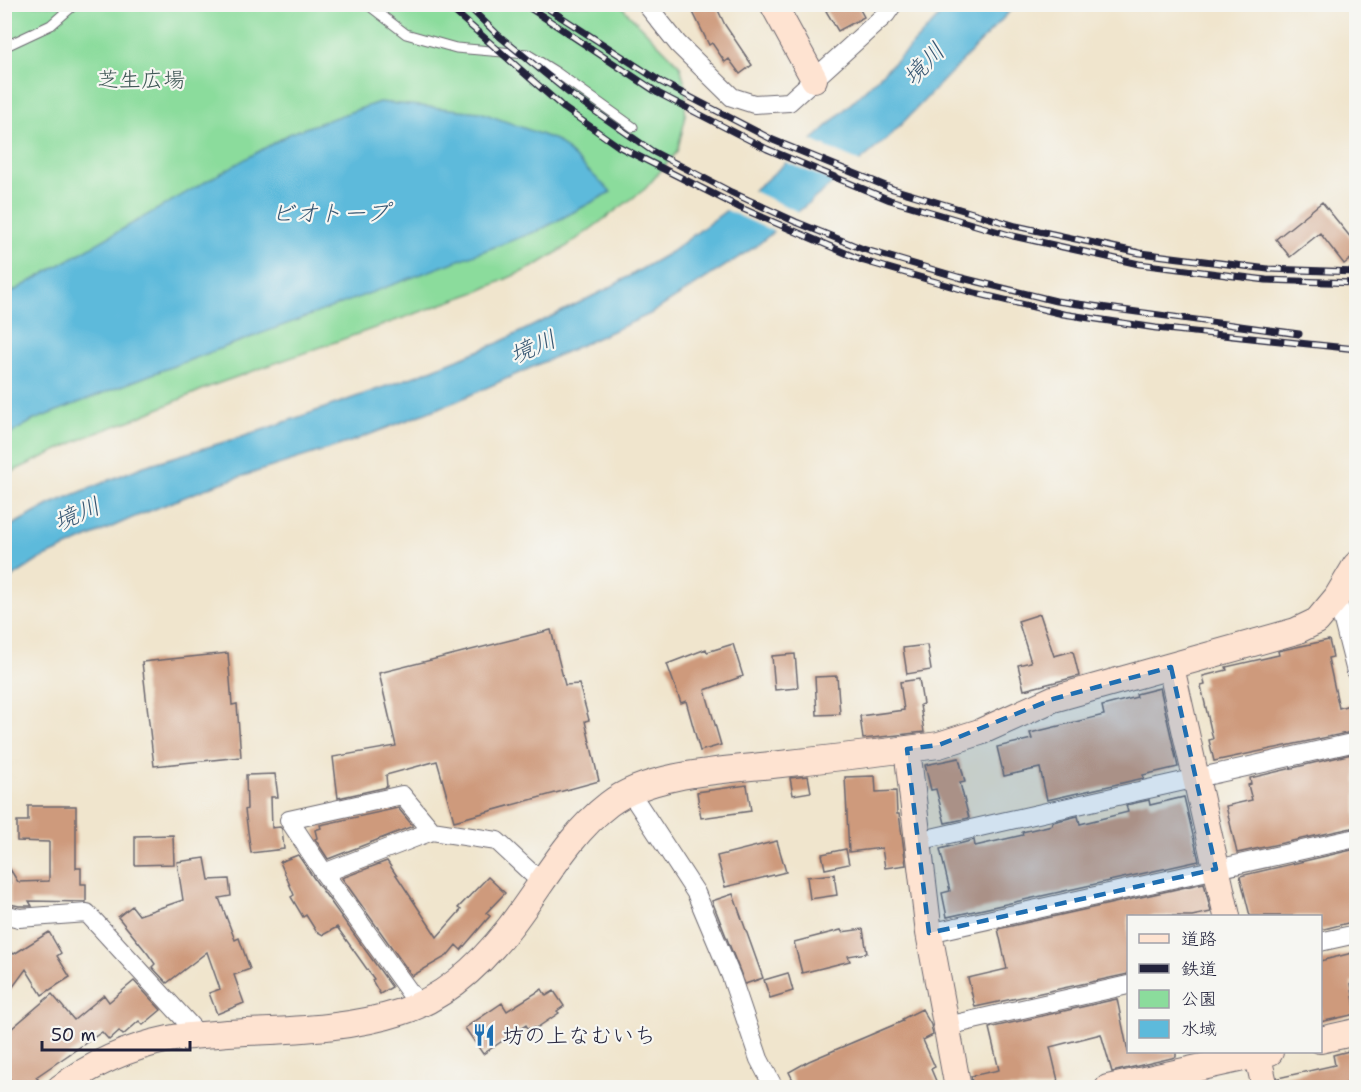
<svg xmlns="http://www.w3.org/2000/svg" width="1361" height="1092" viewBox="0 0 1361 1092" font-family="'Shantell Sans','Klee One',sans-serif">
<style>
.green{fill:#8bdc9c;stroke:#567f6c;stroke-width:1.5}
.water{fill:#5dbadb;stroke:#406e8b;stroke-width:1.5}
.pier{fill:#f0e5cd}
.building{fill:#ce9a7b}
.lines{fill:none;stroke-linecap:round;stroke-linejoin:round}
.lane-casing{stroke:#6a666e;stroke-width:11}
.street-casing{stroke:#6a666e;stroke-width:20}
.secondary-casing{stroke:#6a666e;stroke-width:28}
.lane{stroke:#fff;stroke-width:9}
.street{stroke:#fff;stroke-width:18}
.secondary{stroke:#fee3d1;stroke-width:26}
.rail-casing{stroke:#22223b;stroke-width:7}
.rail{stroke:#f6f6f2;stroke-width:4.5;stroke-dasharray:14;stroke-linecap:butt}
.marked{fill:#1f6fb2;fill-opacity:0.2;stroke:#1f6fb2;stroke-width:4.5;stroke-dasharray:12 8;stroke-linejoin:round}
.labels{text-anchor:middle;stroke-width:4.5;stroke-linejoin:round;paint-order:stroke}
.park-label{font-size:22px;fill:#425a58;stroke:#f6f6f2}
.poi-label{font-size:22px;fill:#22223b;stroke:#f6f6f2;text-anchor:start}
.water-label{font-size:24px;font-style:italic;fill:#375773;stroke:#f6f6f2}
</style>
<rect width="100%" height="100%" fill="#f6f6f2"/>
<filter id="ink" filterUnits="userSpaceOnUse"><feTurbulence type="fractalNoise" baseFrequency=".0167" numOctaves="2"/><feDisplacementMap in="SourceGraphic" scale="12" xChannelSelector="R" yChannelSelector="G"/><feConvolveMatrix kernelMatrix="1 2 1 2 8 2 1 2 1" color-interpolation-filters="sRGB"/></filter>
<filter id="wash" filterUnits="userSpaceOnUse"><feTurbulence type="fractalNoise" baseFrequency=".008" numOctaves="4" result="noise"/><feDisplacementMap in="SourceGraphic" scale="24" xChannelSelector="R" yChannelSelector="G"/><feGaussianBlur stdDeviation="1.35" result="paint"/><feColorMatrix in="noise" values="0 0 0 0 0 0 0 0 0 0 0 0 0 0 0 0 0 1.4 0 .05"/><feComposite in="paint" operator="in"/></filter>
<g filter="url(#wash)">
<rect width="100%" height="100%" fill="#f0e5cd"/>
<!-- green -->
<path class="green" d="M 5,5 L 620,5 L 680,66 L 686,87 L 685,120 L 677,152 L 645,189 L 566,247 L 535,266 L 479,291 L 211,386 L 137,418 L 88,436 L 5,475 Z"/>
<!-- water -->
<path class="water" d="M 950,5 L 1016,5 L 888,138 L 755,247 L 650,314 L 457,401 L 350,442 L 215,485 L 132,518 L 40,559 L 5,582 L 5,529 L 51,504 L 144,466 L 248,435 L 418,375 L 498,343 L 607,289 L 671,252 L 764,182 L 821,132 L 908,49 Z
M 379,102 L 480,112 L 556,140 L 611,192 L 540,230 L 155,373 L 34,420 L 5,437 L 5,296 L 291,133 Z"/>
<!-- pier -->
<path class="pier" d="M 809,139 L 846,156 L 863,163 L 837,183 L 783,161 Z
M 749,189 L 801,213 L 777,233 L 724,209 Z"/>
<g id="blocks">
<!-- building -->
<path class="building" d="M 689,4 L 715,4 L 725,25 L 752,65 L 740,74 L 729,59 L 725,62 L 712,43 L 709,45 Z
M 838,4 L 857,4 L 864,17 L 838,31 L 826,11 Z
M 1322,202 L 1356,244 L 1356,255 L 1344,264 L 1320,233 L 1290,257 L 1276,239 Z
M 1040,614 L 1054,656 L 1073,651 L 1079,676 L 1024,690 L 1018,665 L 1031,662 L 1018,621 Z
M 551,630 L 565,685 L 579,684 L 589,720 L 585,721 L 599,781 L 454,821 L 437,761 L 386,775 L 387,787 L 338,798 L 333,757 L 396,746 L 379,673 Z
M 1329,640 L 1333,657 L 1328,658 L 1339,708 L 1356,703 L 1356,731 L 1214,761 L 1209,740 L 1213,739 L 1201,686 L 1205,685 L 1203,676 L 1227,670 L 1226,667 L 1279,655 L 1278,651 Z
M 733,644 L 743,676 L 705,690 L 721,745 L 700,751 L 686,701 L 681,703 L 667,664 L 706,649 L 707,652 Z
M 927,645 L 931,670 L 907,674 L 903,648 Z
M 228,653 L 232,705 L 237,704 L 241,757 L 154,766 L 142,662 Z
M 795,654 L 798,688 L 775,690 L 772,656 Z
M 837,676 L 840,714 L 817,715 L 815,677 Z
M 919,679 L 923,704 L 920,705 L 924,732 L 863,739 L 860,716 L 904,710 L 900,682 Z
M 1160,688 L 1178,767 L 1143,775 L 1144,778 L 1047,800 L 1040,768 L 1004,776 L 997,747 L 1032,739 L 1030,733 L 1104,715 L 1102,706 L 1137,697 L 1136,694 Z
M 1356,753 L 1356,827 L 1237,853 L 1226,806 L 1252,800 L 1248,785 L 1251,784 L 1250,778 Z
M 959,758 L 965,782 L 960,783 L 969,818 L 945,823 L 936,789 L 931,790 L 925,765 Z
M 275,774 L 278,797 L 271,797 L 272,828 L 280,827 L 282,829 L 284,849 L 251,853 L 245,810 L 247,809 L 246,775 Z
M 808,776 L 811,792 L 793,795 L 790,778 Z
M 875,776 L 876,792 L 896,791 L 897,814 L 899,814 L 906,865 L 885,868 L 882,848 L 849,852 L 845,777 Z
M 747,785 L 751,811 L 701,818 L 697,792 Z
M 1184,797 L 1199,861 L 947,917 L 942,893 L 950,891 L 940,849 L 974,840 L 975,846 L 1023,835 L 1022,832 L 1052,825 L 1053,822 L 1078,816 L 1080,824 L 1128,812 L 1126,805 L 1149,800 L 1150,805 Z
M 28,806 L 76,806 L 76,868 L 81,868 L 81,884 L 86,884 L 86,902 L 29,901 L 32,906 L 19,906 L 10,904 L 10,869 L 18,882 L 49,881 L 49,842 L 17,841 L 17,821 L 28,821 Z
M 398,808 L 413,826 L 328,859 L 315,839 L 317,838 L 315,830 L 321,828 L 320,825 Z
M 173,835 L 174,864 L 135,865 L 135,836 Z
M 777,841 L 786,872 L 725,887 L 717,856 Z
M 846,849 L 849,864 L 825,869 L 822,854 Z
M 1356,849 L 1356,921 L 1320,930 L 1320,916 L 1250,916 L 1240,876 Z
M 298,855 L 315,880 L 392,987 L 380,994 L 372,980 L 374,979 L 337,927 L 323,935 L 316,931 L 306,915 L 303,917 L 291,897 L 294,895 L 280,862 Z
M 205,858 L 209,880 L 229,879 L 231,896 L 219,898 L 235,940 L 239,938 L 250,969 L 234,975 L 244,1003 L 217,1014 L 209,993 L 220,989 L 207,952 L 167,983 L 152,967 L 155,964 L 148,954 L 118,917 L 132,906 L 139,915 L 183,900 L 177,862 Z
M 387,861 L 437,937 L 461,910 L 458,908 L 488,877 L 505,893 L 486,913 L 490,916 L 461,950 L 456,945 L 447,956 L 412,976 L 342,878 Z
M 834,874 L 837,895 L 810,899 L 807,877 Z
M 1204,883 L 1211,912 L 1192,916 L 1128,916 L 1128,974 L 975,1007 L 968,978 L 1007,969 L 998,929 Z
M 733,894 L 763,978 L 745,984 L 712,901 Z
M 863,929 L 867,953 L 848,956 L 850,961 L 802,973 L 794,942 L 841,930 L 842,932 Z
M 49,932 L 61,953 L 57,956 L 70,977 L 42,995 L 26,969 L 4,999 L 4,947 L 14,954 Z
M 1356,952 L 1356,982 L 1351,983 L 1356,1014 L 1320,1022 L 1320,961 Z
M 788,973 L 793,991 L 770,998 L 764,980 Z
M 134,981 L 161,1010 L 143,1025 L 139,1021 L 123,1035 L 119,1031 L 109,1040 L 102,1032 L 36,1077 L 38,1079 L 27,1088 L 17,1088 L 4,1072 L 4,1035 L 52,994 L 74,1020 L 104,995 L 109,1002 Z
M 542,989 L 546,996 L 554,991 L 564,1006 L 557,1011 L 559,1013 L 535,1029 L 534,1027 L 529,1030 L 526,1025 L 483,1054 L 465,1028 L 502,1003 L 507,1011 Z
M 1117,999 L 1128,1052 L 1176,1052 L 1176,1057 L 1112,1072 L 1101,1034 L 1050,1047 L 1059,1085 L 1047,1088 L 973,1088 L 971,1076 L 999,1070 L 989,1028 Z
M 922,1009 L 931,1025 L 933,1035 L 923,1040 L 935,1067 L 931,1069 L 939,1088 L 797,1088 L 789,1072 L 809,1061 L 903,1021 L 902,1019 Z
M 1349,1051 L 1355,1081 L 1328,1088 L 1280,1088 L 1278,1078 L 1335,1065 L 1333,1055 Z"/>
</g>
</g>
<g filter="url(#ink)">
<use href="#blocks" fill-opacity="0" stroke="#6a666e" stroke-width="1.5"/>
<g class="lines">
<!-- lane casing -->
<g class="lane-casing">
<path id="lane" d="M 367,4 L 406,34 L 456,48 L 527,54 L 556,72 L 633,127
M 4,47 L 51,25 L 75,4"/>
</g>
<!-- street casing -->
<g class="street-casing">
<path id="street" d="M 646,4 L 678,44 L 732,97 L 754,104 L 789,102 L 886,14 L 893,4
M 1337,597 L 1356,672
M 630,792 L 696,893 L 731,976 L 759,1059 L 774,1088
M 918,841 L 1356,742
M 324,873 L 432,831
M 4,914 L 19,918 L 87,913 L 199,1035
M 929,933 L 1356,838
M 1320,942 L 1356,934
M 419,1005 L 324,873 L 289,820 L 402,795 L 432,831 L 497,841 L 541,882
M 947,1026 L 1128,985"/>
</g>
<!-- secondary casing -->
<g class="secondary-casing">
<path id="secondary" d="M 773,4 L 814,79
M 1171,667 L 1227,916
M 907,749 L 929,933 L 958,1088
M 1320,1040 L 1356,1032
M 1257,1052 L 1265,1088
M 60,1088 C 92,1064 130,1047 169,1039 C 188,1035 208,1035 228,1033 C 285,1030 346,1030 401,1012 C 445,998 481,964 509,928 C 542,886 566,837 609,804 C 650,772 730,770 781,764 C 834,758 887,752 939,745 L 980,732 L 1053,699 L 1296,631 L 1317,621 L 1337,597 L 1356,565
M 1108,1088 L 1270,1052"/>
</g>
<!-- lane -->
<use href="#lane" class="lane"/>
<!-- street -->
<use href="#street" class="street"/>
<!-- secondary -->
<use href="#secondary" class="secondary"/>
<!-- rail casing -->
<g class="rail-casing">
<path id="rail" d="M 446,4 L 564,108 L 618,146 L 741,208 L 864,261 L 971,292 L 1063,314 L 1156,328 L 1356,349
M 466,4 L 498,35 L 569,93 L 652,151 L 731,192 L 796,222 L 863,249 L 958,277 L 1056,301 L 1299,334
M 524,4 L 658,93 L 767,149 L 890,200 L 1013,236 L 1139,264 L 1266,280 L 1356,283
M 541,4 L 661,82 L 773,140 L 893,189 L 1016,226 L 1140,253 L 1268,269 L 1356,272"/>
</g>
<!-- rail -->
<use href="#rail" class="rail"/>
</g>
</g>
<!-- marked area -->
<path class="marked" d="M 1171,667 L 1216,869 L 929,933 L 907,749 L 939,745 L 1053,699 Z"/>
<!-- icons -->
<defs>
<g id="restaurant-bare" transform="scale(1.8)"><path d="M-5-6h1v4h1v-4h1v4h1v-4h1v5L-1.5 .5V6h-2V.5L-5-1ZM5-6V6H3V1.5H1.5Q1.5-4 5-6Z" fill="#1f6fb2" stroke="#f6f6f2" stroke-width="2.5" paint-order="stroke"/></g>
</defs>
<g fill-rule="evenodd">
<use href="#restaurant-bare" x="484" y="1035"/>
</g>
<g class="labels">
<!-- park labels -->
<g class="park-label">
<text x="141" y="87">芝生広場</text>
</g>
<!-- poi labels -->
<g class="poi-label">
<text x="502" y="1043">坊の上なむいち</text>
</g>
<!-- water labels -->
<g class="water-label">
<text transform="translate(924 64) rotate(-46)" y="8">境川</text>
<text x="330" y="221">ビオトープ</text>
<text transform="translate(533 347) rotate(-23)" y="8">境川</text>
<text transform="translate(77 514) rotate(-23)" y="8">境川</text>
</g>
</g>
<!-- margin -->
<rect width="1361" height="1092" fill="none" stroke="#f6f6f2" stroke-width="24"/>
<!-- legend -->
<rect x="1127" y="915" width="195" height="138" fill="#f6f6f2" stroke="#a1a1a9" stroke-width="1.5"/>
<rect x="1139" y="934" width="30" height="9" fill="#fee3d1" stroke="#a1a1a9" stroke-width="1.5"/>
<text x="1181" y="945" font-size="18" fill="#22223b">道路</text>
<rect x="1139" y="964" width="30" height="9" fill="#22223b" stroke="#a1a1a9" stroke-width="1.5"/>
<text x="1181" y="975" font-size="18" fill="#22223b">鉄道</text>
<rect x="1139" y="990" width="30" height="18" fill="#8bdc9c" stroke="#a1a1a9" stroke-width="1.5"/>
<text x="1181" y="1005" font-size="18" fill="#22223b">公園</text>
<rect x="1139" y="1020" width="30" height="18" fill="#5dbadb" stroke="#a1a1a9" stroke-width="1.5"/>
<text x="1181" y="1035" font-size="18" fill="#22223b">水域</text>
<!-- scale -->
<path d="M42 1041v9h148v-9" fill="none" stroke="#22223b" stroke-width="3"/>
<text x="51" y="1041" font-size="18" fill="#22223b" stroke="#f6f6f2" stroke-width="4.5" paint-order="stroke">50 m</text>
</svg>
